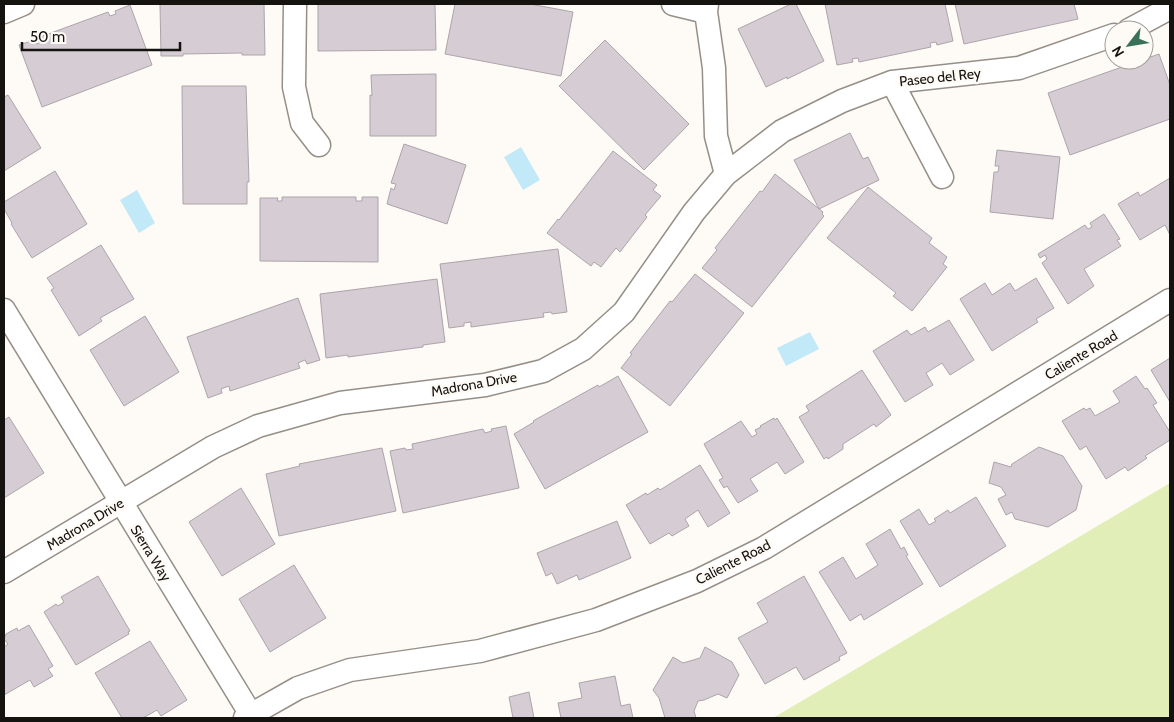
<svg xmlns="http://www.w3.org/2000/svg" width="1174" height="722" viewBox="0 0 1174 722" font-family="Cabin,sans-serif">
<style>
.green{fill:#e2eeb7}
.water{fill:#c2e9f8}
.building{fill:#d6cdd4;stroke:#ada4ab}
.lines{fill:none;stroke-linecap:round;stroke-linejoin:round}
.street-casing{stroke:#968f88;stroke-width:25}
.street{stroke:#fff;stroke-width:22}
.labels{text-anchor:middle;stroke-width:5;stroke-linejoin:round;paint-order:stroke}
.street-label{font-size:14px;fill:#151310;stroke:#fefaf5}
</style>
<rect width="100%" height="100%" fill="#fefaf5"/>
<!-- green -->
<path class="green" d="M 1170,483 L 1170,718 L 773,718 Z"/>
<!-- water -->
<path class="water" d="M 521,147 L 540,180 L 523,190 L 504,157 Z
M 137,190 L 155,223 L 139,233 L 120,200 Z
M 810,332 L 819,349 L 786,366 L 777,348 Z"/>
<!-- building -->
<path class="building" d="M 160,4 L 264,4 L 265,55 L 242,55 L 242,53 L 183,54 L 183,56 L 161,56 Z
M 318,4 L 435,4 L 436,50 L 318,51 Z
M 455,4 L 530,4 L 573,12 L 561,76 L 445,54 Z
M 791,4 L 796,4 L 824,61 L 787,79 L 787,77 L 766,87 L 738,29 Z
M 825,4 L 945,4 L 953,41 L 937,45 L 936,42 L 930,43 L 931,47 L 859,62 L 858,58 L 852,59 L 853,62 L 837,65 Z
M 955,4 L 1074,4 L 1078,19 L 964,44 Z
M 130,5 L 152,65 L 42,107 L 19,45 L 31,41 L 32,43 L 36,42 L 36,44 L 42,42 L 40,37 L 108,12 L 110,16 L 116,14 L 115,11 Z
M 605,40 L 689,124 L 644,170 L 559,86 Z
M 1159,54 L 1170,85 L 1170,119 L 1070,155 L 1048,93 Z
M 436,74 L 436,136 L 370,136 L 370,95 L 372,96 L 371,75 Z
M 182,86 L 246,86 L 249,182 L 247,182 L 247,204 L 183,204 Z
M 8,95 L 41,148 L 4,171 L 4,97 Z
M 850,133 L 863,159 L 868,157 L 879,180 L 819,209 L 794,160 Z
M 404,144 L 466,165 L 447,224 L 387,204 L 391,188 L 394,190 L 396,184 L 391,183 Z
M 997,150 L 1060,157 L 1053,219 L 990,212 L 994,172 L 998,172 L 999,166 L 995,166 Z
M 613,151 L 657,185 L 653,190 L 661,196 L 645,215 L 647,217 L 620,252 L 616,248 L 601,267 L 594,262 L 591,266 L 547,233 L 558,219 L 559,220 Z
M 55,171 L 87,224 L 32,258 L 11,224 L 12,223 L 4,209 L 4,202 Z
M 775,174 L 823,212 L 822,214 L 824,216 L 752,307 L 702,268 L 717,250 L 715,248 L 760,191 L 762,192 Z
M 1170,178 L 1170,235 L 1165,225 L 1140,240 L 1118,204 L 1138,192 L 1140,196 Z
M 868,187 L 932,238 L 929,243 L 947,257 L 943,264 L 947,267 L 912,311 L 893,296 L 896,293 L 827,238 Z
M 282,197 L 356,197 L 356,201 L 362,201 L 362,197 L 378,197 L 378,262 L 260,261 L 260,198 L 278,198 L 277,201 L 282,201 Z
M 1104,214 L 1120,239 L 1117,240 L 1121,246 L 1084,269 L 1094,286 L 1068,304 L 1042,263 L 1047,259 L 1045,255 L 1040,258 L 1038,254 L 1085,225 L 1088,229 L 1092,227 L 1090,223 Z
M 101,245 L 134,299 L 100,318 L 102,321 L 79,336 L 51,290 L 54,288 L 47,278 Z
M 558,249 L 567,312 L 552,314 L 551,312 L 543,313 L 544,317 L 471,327 L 471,322 L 464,323 L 464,326 L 449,328 L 440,264 Z
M 695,274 L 744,313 L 670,406 L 621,368 L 632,354 L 630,353 L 670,301 L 672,302 Z
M 1036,278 L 1054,308 L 1036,319 L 1038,322 L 992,351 L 960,299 L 985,283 L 992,295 L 1010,283 L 1015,291 Z
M 437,279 L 445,342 L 423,345 L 423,347 L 348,357 L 348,355 L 326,358 L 320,294 Z
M 298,298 L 320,360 L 307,364 L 305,360 L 298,363 L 300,368 L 230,391 L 229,386 L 221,389 L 222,393 L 208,398 L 187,337 Z
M 145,316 L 179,372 L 124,406 L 90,350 Z
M 949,320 L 974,360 L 950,375 L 942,363 L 926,373 L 933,385 L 905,402 L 873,351 L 907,330 L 911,335 L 925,327 L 928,332 Z
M 1170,358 L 1170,402 L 1151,370 Z
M 862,370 L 891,415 L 876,427 L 874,424 L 843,444 L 843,449 L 828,459 L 827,457 L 824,459 L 799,417 L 809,411 L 806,406 Z
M 618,376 L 648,432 L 545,489 L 514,434 L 534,422 L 533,421 L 598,385 L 599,387 Z
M 1136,376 L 1145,389 L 1147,388 L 1157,403 L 1153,405 L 1170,432 L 1170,440 L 1145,456 L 1147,458 L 1128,471 L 1125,467 L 1106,479 L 1086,446 L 1080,450 L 1062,421 L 1084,408 L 1086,410 L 1090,408 L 1095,416 L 1120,402 L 1113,391 Z
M 9,417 L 44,473 L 4,498 L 4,420 Z
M 774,418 L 775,420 L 777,418 L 804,462 L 785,474 L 777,462 L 750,479 L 758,491 L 738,503 L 727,486 L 724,488 L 719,480 L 723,478 L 704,444 L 741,421 L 752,437 L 757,434 L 755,430 L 761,427 L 760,426 Z
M 506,426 L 519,488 L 403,513 L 390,451 L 405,448 L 406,450 L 413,449 L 412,444 L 483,429 L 485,433 L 492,431 L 491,429 Z
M 1039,447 L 1063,456 L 1082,486 L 1076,510 L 1048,527 L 1015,519 L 1012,512 L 1006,515 L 998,499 L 1006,495 L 1001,487 L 989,483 L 994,462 L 1011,467 L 1012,464 Z
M 382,448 L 396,511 L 279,536 L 266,474 L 300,466 L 299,464 Z
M 700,465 L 730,513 L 708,527 L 698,510 L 685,519 L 689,526 L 672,536 L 669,533 L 650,544 L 626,505 L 646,493 L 647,495 L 658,488 L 660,490 Z
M 241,488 L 275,544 L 222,576 L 189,522 Z
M 976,497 L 1006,546 L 940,587 L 900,521 L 919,509 L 929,525 L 936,521 L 934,519 L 948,510 L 950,513 Z
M 617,521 L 631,558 L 579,580 L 577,575 L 557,584 L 552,573 L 546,576 L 537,553 Z
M 890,529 L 901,549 L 904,547 L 908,555 L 906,556 L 923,584 L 864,620 L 861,614 L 850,621 L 819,572 L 843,557 L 856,579 L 878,565 L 866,544 Z
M 294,565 L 326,618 L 270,652 L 239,599 Z
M 98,576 L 130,631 L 128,632 L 129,634 L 76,665 L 44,612 L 56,604 L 58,606 L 64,602 L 61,597 Z
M 804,576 L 847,653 L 839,657 L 840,660 L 804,680 L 796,667 L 765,684 L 738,638 L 768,622 L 757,603 Z
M 29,625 L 53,666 L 48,669 L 53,676 L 34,687 L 30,680 L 4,695 L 4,647 L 8,644 L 4,639 L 6,634 L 17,628 L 18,631 Z
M 150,641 L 187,700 L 161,716 L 157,710 L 143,718 L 122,718 L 95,673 Z
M 705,647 L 732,662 L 739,675 L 727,698 L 718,694 L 704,700 L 698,701 L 694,711 L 696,718 L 665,718 L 659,698 L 653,690 L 673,657 L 683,663 L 700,658 Z
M 615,676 L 621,706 L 630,704 L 633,718 L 561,718 L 558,703 L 582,698 L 579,683 Z
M 529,692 L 534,718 L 513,718 L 509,697 Z"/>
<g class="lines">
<!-- street casing -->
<g class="street-casing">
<path id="street" d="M 295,4 L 294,87 L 302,123 L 319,145
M 673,4 L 706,12
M 707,4 L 706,12 L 714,68 L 716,136 L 726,174
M 4,12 L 23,4
M 1129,30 L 1170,8
M 892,82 L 942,177
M 4,310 L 253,718
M 4,572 L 213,447 L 258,426 L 340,403 L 485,385 L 543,371 L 583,349 L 624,312 L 694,212 L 726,174 L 782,131 L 842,101 L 892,82 L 1019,68 L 1114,35
M 245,718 L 298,688 L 350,670 L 480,651 L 596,620 L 697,581 L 764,548 L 1170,300"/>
</g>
<!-- street -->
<use href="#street" class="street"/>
</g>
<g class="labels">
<!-- street labels -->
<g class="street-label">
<text transform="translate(940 77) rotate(-6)" y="5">Paseo del Rey</text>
<text transform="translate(1081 355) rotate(-31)" y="5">Caliente Road</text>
<text transform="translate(474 384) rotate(-10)" y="5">Madrona Drive</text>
<text transform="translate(85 524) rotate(-31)" y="5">Madrona Drive</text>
<text transform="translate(151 553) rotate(58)" y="5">Sierra Way</text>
<text transform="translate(733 562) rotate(-27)" y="5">Caliente Road</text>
</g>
</g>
<!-- border -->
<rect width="1174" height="722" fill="none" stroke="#151310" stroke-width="10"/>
<!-- north arrow -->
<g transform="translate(1129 45) rotate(239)"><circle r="24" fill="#fefaf5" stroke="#a19e99"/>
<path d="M0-4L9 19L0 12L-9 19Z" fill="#39725a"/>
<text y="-8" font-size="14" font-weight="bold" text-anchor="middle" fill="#151310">N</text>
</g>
<!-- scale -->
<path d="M22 42v8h158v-8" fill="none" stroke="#151310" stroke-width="2.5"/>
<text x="30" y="42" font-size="15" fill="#151310" stroke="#fefaf5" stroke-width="4" paint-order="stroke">50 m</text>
</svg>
